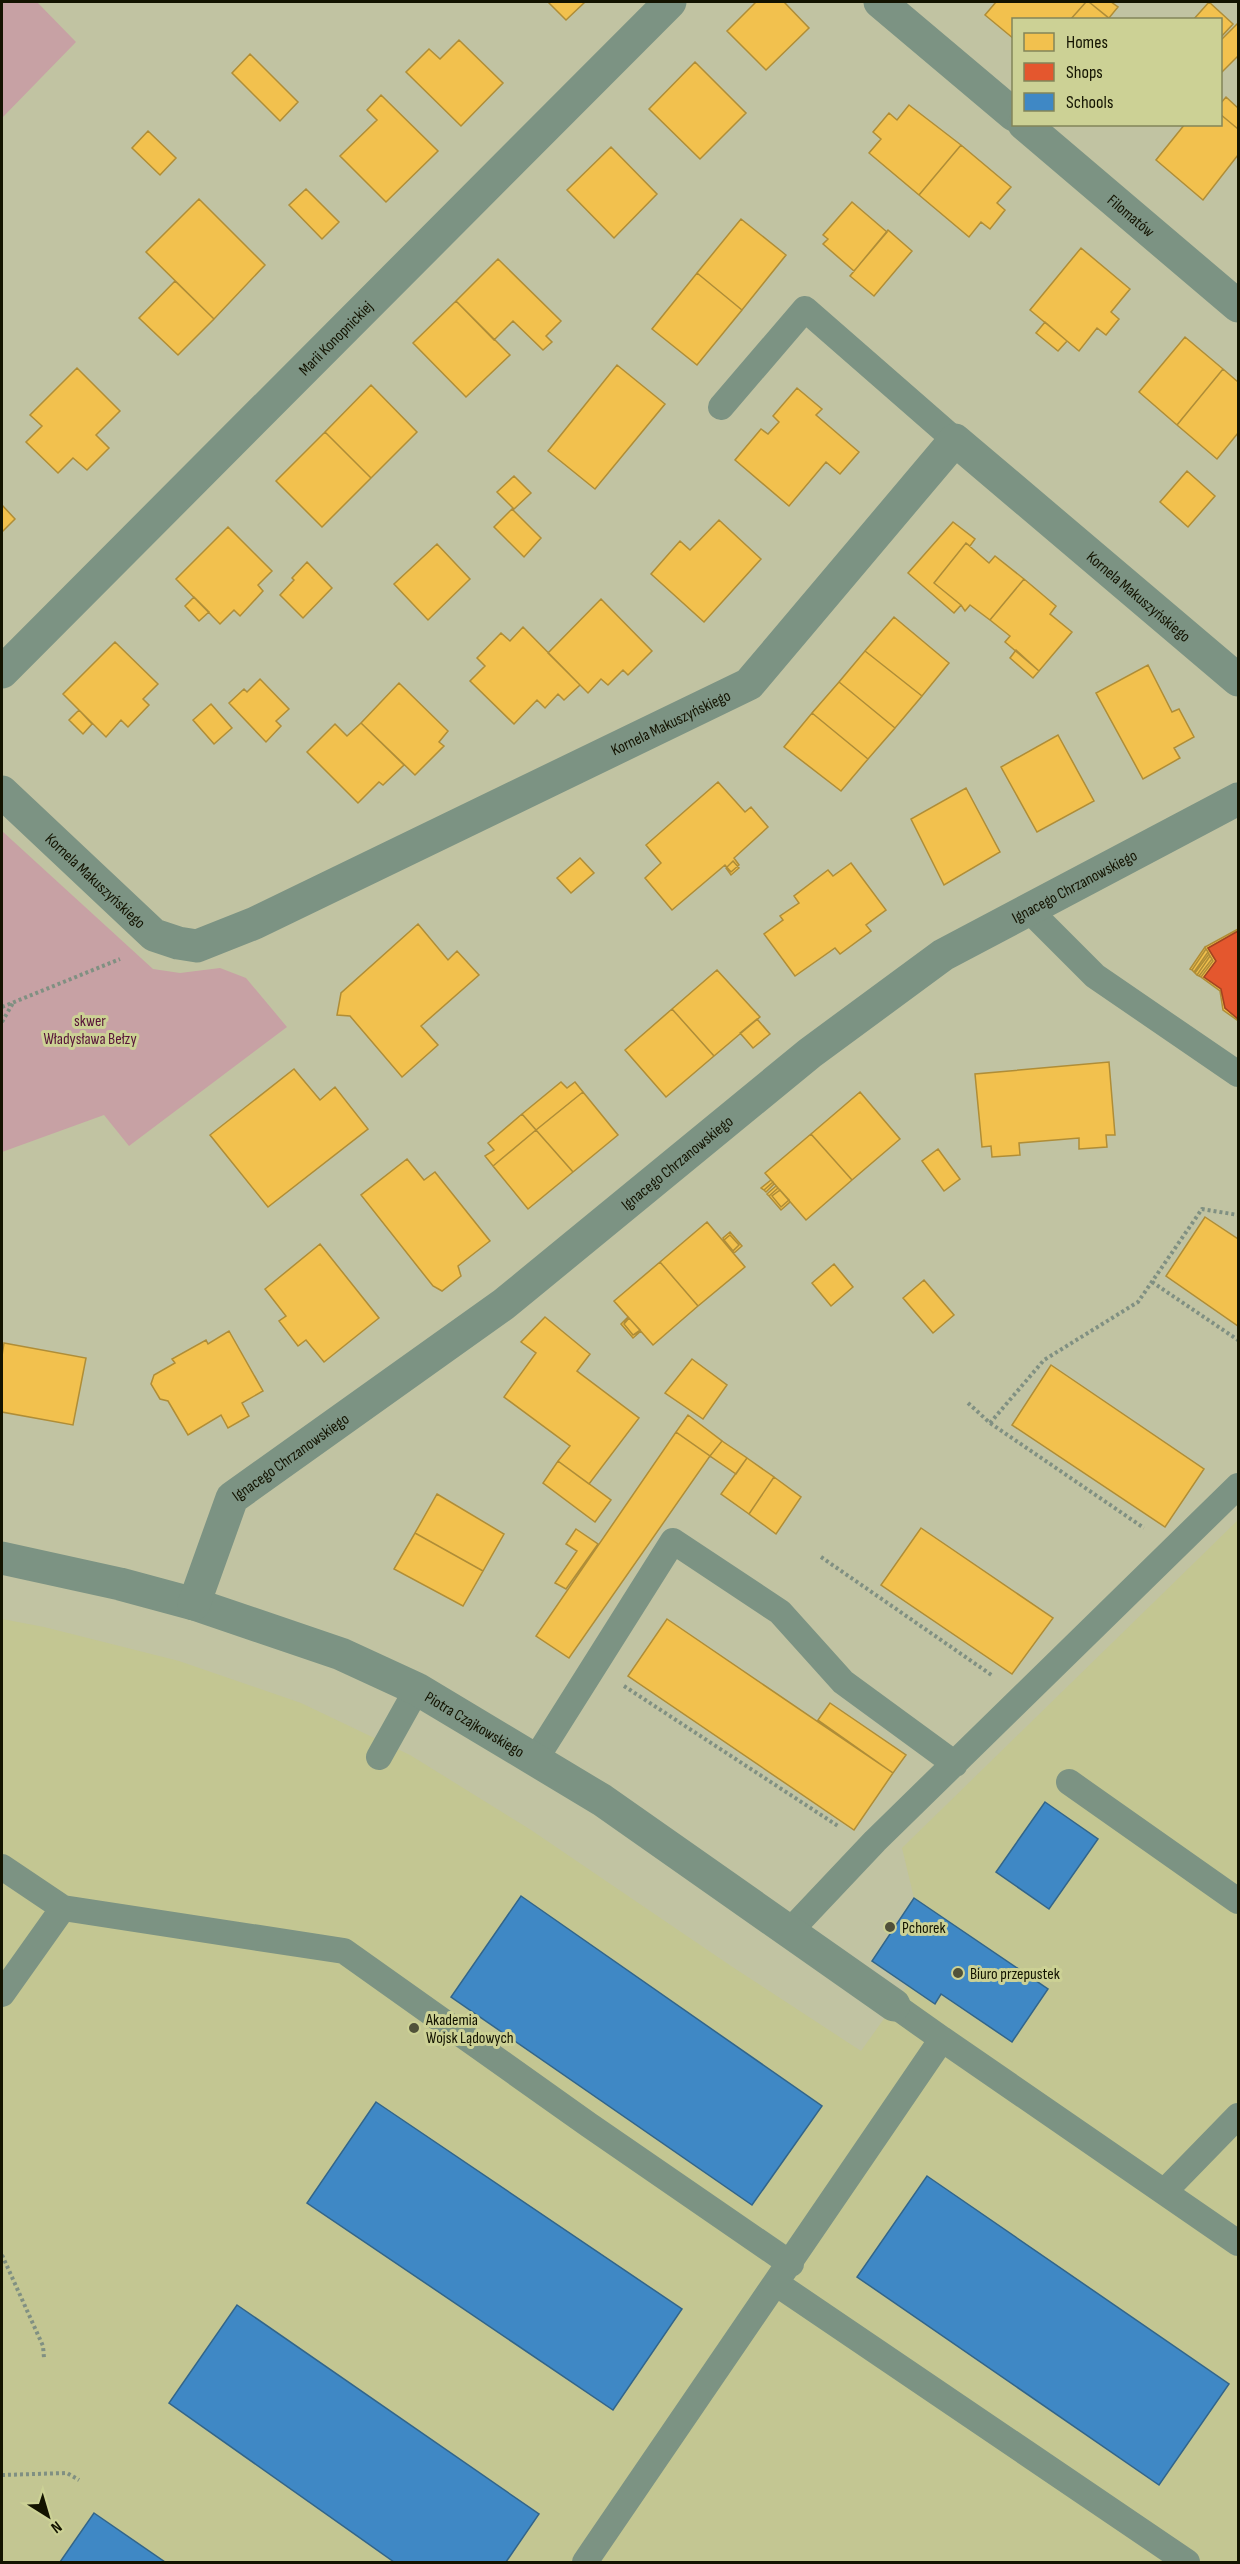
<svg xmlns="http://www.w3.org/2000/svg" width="1240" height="2564" viewBox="0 0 1240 2564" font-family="'Sofia Sans Condensed',sans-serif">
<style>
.built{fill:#c3c692}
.green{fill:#c7a1a4}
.homes{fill:#f2c14e;stroke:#af8d37;stroke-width:1.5}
.shops{fill:#e4572e;stroke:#a54320;stroke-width:1.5}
.schools{fill:#3f88c5;stroke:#32658a;stroke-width:1.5}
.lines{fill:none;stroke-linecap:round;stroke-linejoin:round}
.path{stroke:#809082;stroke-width:4;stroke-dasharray:3 3;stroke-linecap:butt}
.lane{stroke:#7c9383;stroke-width:26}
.street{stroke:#7c9383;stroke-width:33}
.poi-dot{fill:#505139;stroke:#ccd195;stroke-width:2}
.labels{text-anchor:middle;stroke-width:6;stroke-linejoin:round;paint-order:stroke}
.street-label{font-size:16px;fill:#131300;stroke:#ccd195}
.park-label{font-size:16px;fill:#571338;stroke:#ccd195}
.poi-label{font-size:16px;fill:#131300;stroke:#ccd195;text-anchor:start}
</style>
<rect width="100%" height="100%" fill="#c1c3a2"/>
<!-- built -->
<path class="built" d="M 1238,1520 L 1238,2562 L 2,2562 L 2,1619 L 44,1627 L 179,1661 L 301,1703 L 410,1755 L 531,1830 L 731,1966 L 861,2051 L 908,1985 L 872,1961 L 914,1898 L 902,1848 Z"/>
<!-- green -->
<path class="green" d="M 2,2 L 37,2 L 76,42 L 2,118 Z
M 2,831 L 153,969 L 180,973 L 220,968 L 246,978 L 287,1027 L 129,1146 L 104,1115 L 2,1152 Z"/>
<!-- homes -->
<path class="homes" d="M 548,2 L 585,2 L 566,20 Z
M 756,2 L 784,2 L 809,28 L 766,70 L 727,31 Z
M 996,2 L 1086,2 L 1070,20 L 1014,20 L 1014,39 L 985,15 Z
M 1086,2 L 1089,2 L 1111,20 L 1070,20 Z
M 1089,2 L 1111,2 L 1118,7 L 1109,18 Z
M 1209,2 L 1233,24 L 1220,38 L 1220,20 L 1193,20 Z
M 1238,23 L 1238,56 L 1220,74 L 1220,41 Z
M 459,40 L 503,83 L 461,126 L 406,72 L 429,49 L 440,59 Z
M 250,54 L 298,102 L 280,121 L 232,73 Z
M 695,62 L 746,113 L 700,159 L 649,109 Z
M 381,95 L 438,151 L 386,202 L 340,156 L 377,120 L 367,110 Z
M 1226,97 L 1238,108 L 1238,129 L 1220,114 L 1220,104 Z
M 909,105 L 961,145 L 919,195 L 869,153 L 881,139 L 873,132 L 889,113 L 897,120 Z
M 1220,114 L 1238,129 L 1238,155 L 1203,200 L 1156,160 L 1185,124 L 1220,124 Z
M 148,131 L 176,158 L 160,175 L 132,148 Z
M 961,145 L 1011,187 L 997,203 L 1005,210 L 990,229 L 981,222 L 969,237 L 919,195 Z
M 611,147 L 657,194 L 614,238 L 567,190 Z
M 306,189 L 339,222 L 322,239 L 289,205 Z
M 199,199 L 265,265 L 214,319 L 146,252 Z
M 852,202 L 887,232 L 854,271 L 823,244 L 828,239 L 823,235 Z
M 741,219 L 786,255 L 742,310 L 697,273 Z
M 888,230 L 912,251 L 874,296 L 850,276 Z
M 1081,248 L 1130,289 L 1111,312 L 1119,319 L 1106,335 L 1097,328 L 1079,351 L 1030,310 Z
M 498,259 L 561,321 L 546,336 L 552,342 L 543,350 L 513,321 L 494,340 L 456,301 Z
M 697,273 L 742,310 L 697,365 L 652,329 Z
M 175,281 L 214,319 L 178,355 L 139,318 Z
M 456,301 L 510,355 L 466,397 L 413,343 Z
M 1045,322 L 1067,341 L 1058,351 L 1036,333 Z
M 1185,337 L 1223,369 L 1177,425 L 1139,392 Z
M 617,365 L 665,404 L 595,489 L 548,451 Z
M 77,368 L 120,411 L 96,435 L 109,448 L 87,470 L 73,458 L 58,473 L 26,442 L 42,426 L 30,415 Z
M 1223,369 L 1238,382 L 1238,433 L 1217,459 L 1177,425 Z
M 371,385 L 417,432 L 371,478 L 325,432 Z
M 797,388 L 822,409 L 816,415 L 859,452 L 840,474 L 826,462 L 789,506 L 735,460 L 761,429 L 768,434 L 779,422 L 773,416 Z
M 325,432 L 371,478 L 322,527 L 276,481 Z
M 1187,471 L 1215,496 L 1188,527 L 1160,502 Z
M 514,476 L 531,493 L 514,509 L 497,492 Z
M 2,505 L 15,519 L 2,532 Z
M 512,509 L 541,538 L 524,557 L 494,527 Z
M 719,520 L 761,559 L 704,622 L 651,574 L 680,541 L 690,550 Z
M 953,522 L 975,539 L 970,546 L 966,543 L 934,583 L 961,605 L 954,613 L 908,573 Z
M 228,527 L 272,571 L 258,585 L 263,591 L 240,616 L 234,610 L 220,624 L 176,579 Z
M 966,543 L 989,563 L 995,556 L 1024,579 L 990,620 L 970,605 L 965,611 L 961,605 L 934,583 Z
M 437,544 L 470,579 L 428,620 L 394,584 Z
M 307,562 L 332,588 L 303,618 L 280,595 L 294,580 L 292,578 Z
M 1024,579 L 1056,606 L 1050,614 L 1072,632 L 1039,671 L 1005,642 L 1010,636 L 990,620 Z
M 194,597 L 209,612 L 199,621 L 185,606 Z
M 601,599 L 652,651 L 628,675 L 623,670 L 608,685 L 601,679 L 588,693 L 548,653 Z
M 894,617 L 949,663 L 922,696 L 865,651 Z
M 523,627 L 580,685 L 564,700 L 558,694 L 545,708 L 537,700 L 514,724 L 470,681 L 485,666 L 477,658 L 501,633 L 510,641 Z
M 115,642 L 158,684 L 143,699 L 149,705 L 128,727 L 121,720 L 106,737 L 63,694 Z
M 1016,650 L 1039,671 L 1033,678 L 1010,658 Z
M 865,651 L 922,696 L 895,728 L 839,682 Z
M 1148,665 L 1172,712 L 1179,709 L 1194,737 L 1174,748 L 1180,758 L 1143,779 L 1096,693 Z
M 260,679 L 289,709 L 276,721 L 281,726 L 266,742 L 229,703 L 244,689 L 247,692 Z
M 839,682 L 895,728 L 868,759 L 812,713 Z
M 399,683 L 448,731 L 439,742 L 444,746 L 415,775 L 361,723 Z
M 211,704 L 232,728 L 214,744 L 193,720 Z
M 79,710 L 92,724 L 83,734 L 69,720 Z
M 812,713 L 868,759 L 841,791 L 784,747 Z
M 361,723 L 404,765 L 383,785 L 379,782 L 358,803 L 307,752 L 335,724 L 347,736 Z
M 1058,735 L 1094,801 L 1037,832 L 1001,767 Z
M 718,782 L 745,812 L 751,807 L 768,827 L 734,858 L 739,865 L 731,872 L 725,865 L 672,910 L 645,878 L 661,863 L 646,845 Z
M 966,788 L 1000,852 L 944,885 L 911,819 Z
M 580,858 L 594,873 L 571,893 L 557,878 Z
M 733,861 L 739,868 L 731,875 L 726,868 Z
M 851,863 L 886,910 L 866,925 L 871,931 L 840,954 L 835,948 L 795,976 L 764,934 L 783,920 L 780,916 L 799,903 L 794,896 L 828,870 L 833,876 Z
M 418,924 L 448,960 L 457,951 L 479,975 L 421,1026 L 438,1045 L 402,1077 L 350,1016 L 337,1015 L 341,993 Z
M 1238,929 L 1238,931 L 1208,948 L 1216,961 L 1204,977 L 1221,989 L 1225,1008 L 1238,1019 L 1237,1020 L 1223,1010 L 1220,991 L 1201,977 L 1213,961 L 1205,947 Z
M 1205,947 L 1206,949 L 1192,970 L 1190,969 Z
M 1206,949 L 1208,952 L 1194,972 L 1192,970 Z
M 1208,952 L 1209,954 L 1195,973 L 1194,972 Z
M 1209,954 L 1210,956 L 1197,975 L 1195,973 Z
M 1210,956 L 1212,959 L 1199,976 L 1197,975 Z
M 1212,959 L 1213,961 L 1201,977 L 1199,976 Z
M 717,970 L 760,1017 L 714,1056 L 672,1009 Z
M 672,1009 L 714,1056 L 666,1097 L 625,1050 Z
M 757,1019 L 770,1034 L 753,1048 L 740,1033 Z
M 1109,1062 L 1115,1135 L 1106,1135 L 1107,1147 L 1079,1149 L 1079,1138 L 1019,1143 L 1020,1155 L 992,1157 L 991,1146 L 982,1147 L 975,1074 Z
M 294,1069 L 320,1100 L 335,1087 L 368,1129 L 268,1207 L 210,1135 Z
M 561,1082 L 567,1088 L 575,1082 L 583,1092 L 536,1130 L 522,1114 Z
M 583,1092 L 618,1135 L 573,1172 L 536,1130 Z
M 860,1092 L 900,1139 L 852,1180 L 811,1134 Z
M 522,1114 L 536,1130 L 493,1166 L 485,1156 L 494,1150 L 488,1143 Z
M 536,1130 L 573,1172 L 528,1209 L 493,1166 Z
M 811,1134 L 852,1180 L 806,1220 L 765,1173 Z
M 938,1149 L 960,1179 L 944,1191 L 922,1161 Z
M 407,1159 L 424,1180 L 435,1172 L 490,1241 L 458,1266 L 461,1276 L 442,1291 L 433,1286 L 361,1195 Z
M 771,1180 L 773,1182 L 764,1190 L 761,1188 Z
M 773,1182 L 774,1184 L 766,1192 L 764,1190 Z
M 776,1186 L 778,1188 L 769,1196 L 767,1194 Z
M 778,1188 L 780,1190 L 772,1196 L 781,1207 L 789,1200 L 790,1202 L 781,1210 L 769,1196 Z
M 780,1190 L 789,1200 L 781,1207 L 772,1196 Z
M 1205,1217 L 1238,1239 L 1238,1326 L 1166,1276 Z
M 707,1222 L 745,1267 L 698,1306 L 660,1262 Z
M 730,1232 L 742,1246 L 734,1253 L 733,1251 L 739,1245 L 730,1235 L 724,1240 L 723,1238 Z
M 730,1235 L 739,1245 L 733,1251 L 724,1240 Z
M 320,1244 L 379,1318 L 324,1362 L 306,1340 L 298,1346 L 279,1321 L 286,1316 L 265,1289 Z
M 660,1262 L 698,1306 L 653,1345 L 614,1301 Z
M 834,1264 L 853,1287 L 831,1306 L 812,1283 Z
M 924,1280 L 954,1315 L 933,1333 L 903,1298 Z
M 545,1317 L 590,1354 L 577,1371 L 639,1418 L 589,1484 L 558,1461 L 570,1446 L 504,1397 L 536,1353 L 521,1342 Z
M 628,1317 L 624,1324 L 633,1335 L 641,1331 L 633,1338 L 621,1324 Z
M 629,1318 L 640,1330 L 633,1335 L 624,1324 Z
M 229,1331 L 263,1391 L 242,1403 L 249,1416 L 228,1428 L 221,1415 L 188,1435 L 168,1401 L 160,1399 L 151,1384 L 154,1375 L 175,1363 L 172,1359 L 206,1340 L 208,1344 Z
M 4,1343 L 86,1358 L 73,1425 L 2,1412 L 2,1356 Z
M 692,1359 L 727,1385 L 703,1419 L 665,1393 Z
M 1051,1365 L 1204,1469 L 1165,1527 L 1012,1425 Z
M 688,1415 L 722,1441 L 710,1456 L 676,1432 Z
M 676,1432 L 710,1456 L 569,1658 L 536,1636 Z
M 722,1441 L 747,1458 L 736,1474 L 710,1456 Z
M 747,1458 L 774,1477 L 749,1514 L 721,1494 Z
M 558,1461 L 611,1500 L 595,1522 L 543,1483 Z
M 774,1477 L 801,1497 L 776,1534 L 749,1514 Z
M 437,1494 L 504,1534 L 483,1571 L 415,1533 Z
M 921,1528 L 1053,1618 L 1012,1674 L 881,1585 Z
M 576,1529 L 598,1544 L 566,1589 L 555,1583 L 577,1551 L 566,1544 Z
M 415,1533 L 483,1571 L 463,1606 L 394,1569 Z
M 667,1619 L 893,1773 L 854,1830 L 628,1676 Z
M 830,1703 L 906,1755 L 893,1773 L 818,1720 Z"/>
<!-- shops -->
<path class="shops" d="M 1238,931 L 1238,1019 L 1225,1008 L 1221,989 L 1204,977 L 1216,961 L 1208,948 Z"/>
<!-- schools -->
<path class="schools" d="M 1045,1802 L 1098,1839 L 1049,1909 L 996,1872 Z
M 521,1896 L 822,2106 L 752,2205 L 451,1997 Z
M 914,1898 L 1048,1989 L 1012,2042 L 941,1994 L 935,2004 L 872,1961 Z
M 376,2102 L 682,2309 L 613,2410 L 307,2203 Z
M 927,2176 L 1229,2384 L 1159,2485 L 857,2277 Z
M 237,2305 L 539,2514 L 506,2562 L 394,2562 L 169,2403 Z
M 94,2513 L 165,2562 L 60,2562 Z"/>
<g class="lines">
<!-- path -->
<path class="path" d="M 2,1007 L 120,959
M 2,1022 L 13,1003
M 1152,1282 L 1238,1340
M 968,1403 L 990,1423 L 1144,1528
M 990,1423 L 1044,1360 L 1138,1302 L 1202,1209 L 1238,1215
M 821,1557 L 993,1676
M 624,1686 L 838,1826
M 2,2255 L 43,2346 L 44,2358
M 2,2475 L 67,2473 L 79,2480"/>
<!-- lane -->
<path class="lane" d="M 721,407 L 805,309 L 955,440
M 1029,910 L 1095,976 L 1238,1074
M 379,1757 L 417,1689
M 535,1760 L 673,1541 L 780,1612 L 843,1682 L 955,1764
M 1069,1782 L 1238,1901
M 2,1867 L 63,1908 L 344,1951 L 589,2125 L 791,2264
M 789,1932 L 875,1841 L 1238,1486
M 2,1994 L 63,1908
M 942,2039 L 1238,2243
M 1164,2192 L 1238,2116
M 777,2284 L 1187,2562
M 585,2562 L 942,2039 L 894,2005"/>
<!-- street -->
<g class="street">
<path d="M 880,2 L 1014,115"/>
<path id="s1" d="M 1024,124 L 1238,306"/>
<path id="s2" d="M 2,672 L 670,2"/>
<path id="s3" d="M 2,792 L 154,935 L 178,943 L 197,946 L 255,923 L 749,684 L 955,440 L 1238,680"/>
<path id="s4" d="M 2,1558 L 120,1584 L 194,1604 L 341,1654 L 417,1689 L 602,1800 L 894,2005"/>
<path id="s5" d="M 194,1604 L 232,1498 L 504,1304 L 810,1053 L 943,955 L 1238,799"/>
</g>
</g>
<!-- markers -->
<g class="poi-dot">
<circle cx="890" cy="1927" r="6"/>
<circle cx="958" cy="1973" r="6"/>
<circle cx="414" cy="2028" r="6"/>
</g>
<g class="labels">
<!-- street labels -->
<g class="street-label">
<text dy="6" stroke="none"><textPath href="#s1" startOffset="141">Filomatów</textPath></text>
<text dy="6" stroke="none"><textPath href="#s2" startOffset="472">Marii Konopnickiej</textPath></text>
<text dy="6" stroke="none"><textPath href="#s3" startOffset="1425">Kornela Makuszyńskiego</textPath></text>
<text dy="6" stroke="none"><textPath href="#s3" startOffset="777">Kornela Makuszyńskiego</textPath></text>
<text dy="6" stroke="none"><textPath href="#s3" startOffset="129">Kornela Makuszyńskiego</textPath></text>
<text dy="6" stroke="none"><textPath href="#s5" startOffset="1156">Ignacego Chrzanowskiego</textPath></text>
<text dy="6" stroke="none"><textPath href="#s5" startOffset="670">Ignacego Chrzanowskiego</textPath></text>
<text dy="6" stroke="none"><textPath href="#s5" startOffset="184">Ignacego Chrzanowskiego</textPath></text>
<text dy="6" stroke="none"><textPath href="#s4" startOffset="504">Piotra Czajkowskiego</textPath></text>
</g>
<!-- park labels -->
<g class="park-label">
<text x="90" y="1026">skwer<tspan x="90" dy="18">Władysława Bełzy</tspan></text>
</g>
<!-- poi labels -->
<g class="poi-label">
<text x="902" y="1933">Pchorek</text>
<text x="970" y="1979">Biuro przepustek</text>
<text x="426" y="2025">Akademia<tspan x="426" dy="18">Wojsk Lądowych</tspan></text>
</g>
</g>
<!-- border -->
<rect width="1240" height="2564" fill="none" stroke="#131300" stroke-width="6"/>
<!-- legend -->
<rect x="1012" y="18" width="210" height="108" fill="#ccd195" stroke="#828559" stroke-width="1.5"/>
<rect x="1024" y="33" width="30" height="18" fill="#f2c14e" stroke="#828559" stroke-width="1.5"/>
<text x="1066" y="48" font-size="18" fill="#131300">Homes</text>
<rect x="1024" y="63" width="30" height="18" fill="#e4572e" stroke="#828559" stroke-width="1.5"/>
<text x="1066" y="78" font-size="18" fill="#131300">Shops</text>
<rect x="1024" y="93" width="30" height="18" fill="#3f88c5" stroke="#828559" stroke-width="1.5"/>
<text x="1066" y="108" font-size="18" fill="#131300">Schools</text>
<!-- north arrow -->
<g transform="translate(48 2516) rotate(143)" stroke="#ccd195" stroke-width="4.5" paint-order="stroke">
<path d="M0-4.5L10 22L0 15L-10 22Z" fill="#131300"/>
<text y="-9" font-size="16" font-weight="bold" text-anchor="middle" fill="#131300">N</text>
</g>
</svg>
